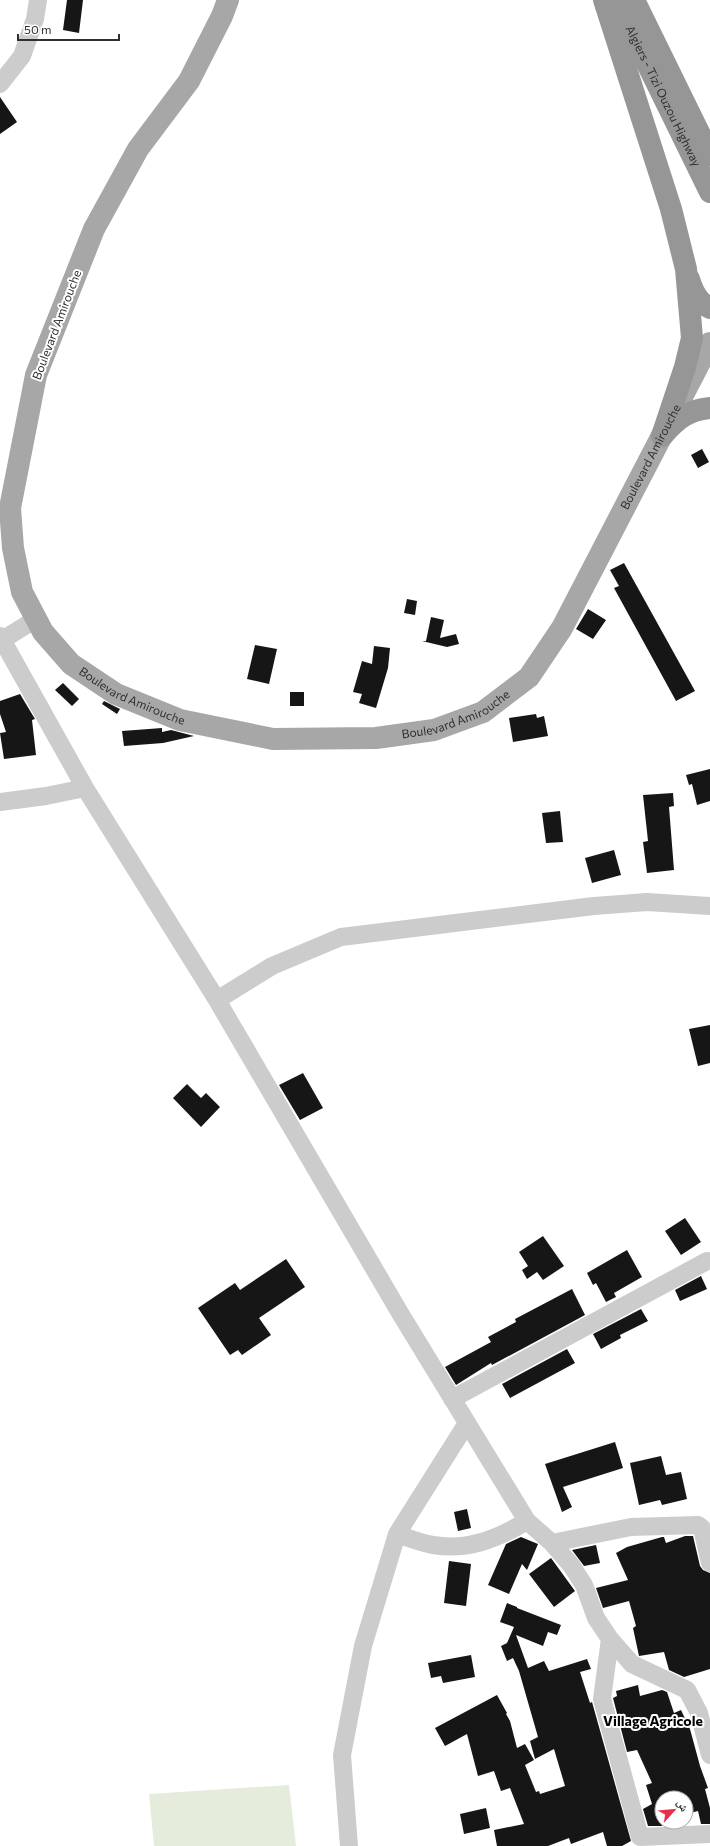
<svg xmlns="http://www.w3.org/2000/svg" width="710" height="1846" viewBox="0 0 710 1846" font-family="Commissioner,'Noto Naskh Arabic',sans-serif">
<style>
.green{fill:#e6ecdc}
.building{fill:#161616}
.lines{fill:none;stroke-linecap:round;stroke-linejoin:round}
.minor{stroke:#ccc;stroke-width:18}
.major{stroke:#a7a7a7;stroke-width:22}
.highway{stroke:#969696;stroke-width:22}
.labels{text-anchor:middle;stroke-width:4;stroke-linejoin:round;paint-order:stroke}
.street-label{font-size:12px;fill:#2f2f2f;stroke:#fff}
.quarter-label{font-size:14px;font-weight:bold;fill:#000;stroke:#fff}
</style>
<rect width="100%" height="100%" fill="#fff"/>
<!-- green -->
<path class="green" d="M 289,1785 L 296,1846 L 154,1846 L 149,1794 Z"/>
<!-- building -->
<path class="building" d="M 67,0 L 83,0 L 79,33 L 63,30 Z
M 0,97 L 17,122 L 0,134 Z
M 702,449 L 709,462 L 698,468 L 691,455 Z
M 624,563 L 695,691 L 676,701 L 614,588 L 619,586 L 610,570 Z
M 407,599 L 417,601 L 415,615 L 404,613 Z
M 588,609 L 606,620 L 593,639 L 576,629 Z
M 431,617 L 444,620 L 440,638 L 456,634 L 459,644 L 447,647 L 422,641 L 426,641 Z
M 255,645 L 277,649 L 269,684 L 247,679 Z
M 374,646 L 390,648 L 388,668 L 376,708 L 359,703 L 362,694 L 353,692 L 362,661 L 372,664 Z
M 63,683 L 79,699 L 72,706 L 55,690 Z
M 290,692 L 304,692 L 304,706 L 290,706 Z
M 20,694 L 35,719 L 32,720 L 36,755 L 4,759 L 0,733 L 6,732 L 0,714 L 0,701 Z
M 104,701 L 120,709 L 117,714 L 102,704 Z
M 536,714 L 537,718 L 544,716 L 548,736 L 513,742 L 509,718 Z
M 162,728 L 162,732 L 171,730 L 194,736 L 163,743 L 124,746 L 122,731 Z
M 710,769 L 710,801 L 697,805 L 692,784 L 689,785 L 686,775 Z
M 673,793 L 674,806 L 669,807 L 674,870 L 647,873 L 643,842 L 648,841 L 643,795 Z
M 560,811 L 563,842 L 546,843 L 542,813 Z
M 614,850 L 621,875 L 592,883 L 585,858 Z
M 710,1025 L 710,1063 L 698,1066 L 689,1029 Z
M 303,1073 L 323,1108 L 300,1120 L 279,1085 Z
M 187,1084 L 201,1098 L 206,1093 L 220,1107 L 201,1127 L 173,1098 Z
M 685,1218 L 701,1242 L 681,1255 L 665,1231 Z
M 543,1236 L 564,1266 L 543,1280 L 537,1272 L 527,1279 L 522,1270 L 528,1266 L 519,1252 Z
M 627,1250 L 642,1277 L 614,1293 L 616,1297 L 606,1302 L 596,1283 L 593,1285 L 587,1273 Z
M 286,1259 L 305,1287 L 259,1318 L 271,1335 L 242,1355 L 238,1350 L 230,1355 L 198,1308 L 235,1283 L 240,1290 Z
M 701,1276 L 707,1289 L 680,1301 L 675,1290 Z
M 572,1289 L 585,1315 L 492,1365 L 491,1363 L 456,1385 L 445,1367 L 491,1342 L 488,1337 L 516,1322 L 515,1319 Z
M 641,1309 L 648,1321 L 620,1335 L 621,1338 L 601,1349 L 593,1334 Z
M 567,1349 L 575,1363 L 510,1398 L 502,1384 Z
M 615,1442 L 623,1468 L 563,1487 L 572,1507 L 562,1512 L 545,1464 Z
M 661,1456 L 666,1475 L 681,1472 L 687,1499 L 662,1505 L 660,1500 L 639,1505 L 630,1463 Z
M 467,1509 L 471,1528 L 458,1531 L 454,1512 Z
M 685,1536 L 693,1536 L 700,1566 L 703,1570 L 710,1573 L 710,1669 L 684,1677 L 669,1670 L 664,1652 L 639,1656 L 633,1628 L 636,1626 L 629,1601 L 603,1608 L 596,1588 L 628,1580 L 616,1553 L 627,1547 L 662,1537 L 664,1537 L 666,1543 Z
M 521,1537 L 538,1544 L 527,1570 L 522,1564 L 509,1594 L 488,1585 L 506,1544 Z
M 596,1545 L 600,1563 L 584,1566 L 572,1550 Z
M 551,1558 L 575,1591 L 554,1607 L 529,1574 Z
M 449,1561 L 471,1564 L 466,1606 L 444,1603 Z
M 507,1603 L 517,1607 L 517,1608 L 561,1625 L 557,1635 L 548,1632 L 543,1646 L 516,1635 L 528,1668 L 544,1661 L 549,1671 L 587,1659 L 591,1669 L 580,1672 L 590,1703 L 592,1702 L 631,1841 L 622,1846 L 607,1846 L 603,1832 L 571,1844 L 569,1838 L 548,1846 L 497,1846 L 494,1830 L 524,1824 L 510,1788 L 501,1791 L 494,1771 L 478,1776 L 467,1734 L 445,1746 L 435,1728 L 497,1695 L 507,1713 L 506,1714 L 510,1721 L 517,1748 L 525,1744 L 534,1760 L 525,1765 L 536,1792 L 539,1791 L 540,1794 L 565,1786 L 554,1749 L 535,1759 L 530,1741 L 538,1737 L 519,1671 L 513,1658 L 507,1661 L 501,1646 L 507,1643 L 514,1627 L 500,1622 Z
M 471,1655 L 475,1677 L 443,1683 L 441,1676 L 431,1678 L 428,1663 Z
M 638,1685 L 640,1696 L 662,1690 L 667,1692 L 674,1713 L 681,1710 L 690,1729 L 700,1766 L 708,1788 L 705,1789 L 710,1808 L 710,1824 L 701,1824 L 698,1811 L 686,1814 L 686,1798 L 662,1798 L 662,1826 L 648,1826 L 643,1809 L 652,1804 L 646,1785 L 652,1783 L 637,1750 L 627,1752 L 613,1698 L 617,1696 L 616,1691 Z
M 486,1808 L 490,1828 L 464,1834 L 460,1814 Z"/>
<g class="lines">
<!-- minor -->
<path class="minor" d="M 0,84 L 22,56 L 35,19 L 38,0
M 0,636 L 85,788 L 217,1000 L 400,1313 L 527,1521 L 552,1543 L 571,1565 L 584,1585 L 596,1618 L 610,1639 L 632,1664 L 687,1690 L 699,1713 L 710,1755
M 2,640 L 36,619
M 0,802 L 46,796 L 85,788
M 217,1000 L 272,966 L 341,937 L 594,906 L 647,902 L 710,906
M 452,1399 L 707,1261
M 397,1534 C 408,1538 421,1543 433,1545 C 467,1551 497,1539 527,1521
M 552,1543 L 631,1527 L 698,1525 L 702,1528 L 710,1563
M 610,1639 L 602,1699 L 640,1837 L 710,1834
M 349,1846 L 342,1755 L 363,1646 L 397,1534 L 467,1423"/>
<!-- major -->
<path class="major" id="s1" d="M 228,0 L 222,16 L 189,81 L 138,149 L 94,229 L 36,375 L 10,508 L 13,548 L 22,592 L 43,632 L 71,664 L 116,694 L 180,720 L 273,739 L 376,738 L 434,730 L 483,712 L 529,677 L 562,628 L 710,343"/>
<!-- highway -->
<g class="highway">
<path d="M 604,0 L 671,209 L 686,269 L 692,338 L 685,367 L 662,436"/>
<path id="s2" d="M 616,0 L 710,192"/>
<path d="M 634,0 L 710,155"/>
<path d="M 689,279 C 693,292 698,302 710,308"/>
<path d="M 663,435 C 677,419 688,410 710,408"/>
</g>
</g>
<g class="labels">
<!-- street labels -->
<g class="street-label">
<text dy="4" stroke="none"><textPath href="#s2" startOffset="107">Algiers - Tizi Ouzou Highway</textPath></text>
<text transform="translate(57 325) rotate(-69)" y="4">Boulevard Amirouche</text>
<text dy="4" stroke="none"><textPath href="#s1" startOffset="1473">Boulevard Amirouche</textPath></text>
<text dy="4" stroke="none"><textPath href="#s1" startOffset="801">Boulevard Amirouche</textPath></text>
<text dy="4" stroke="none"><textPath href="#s1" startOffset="1137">Boulevard Amirouche</textPath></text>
</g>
<!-- quarter labels -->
<g class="quarter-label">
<text x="653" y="1726">Village Agricole</text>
</g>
</g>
<!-- north arrow -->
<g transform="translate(674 1810) rotate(63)"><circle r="19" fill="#ffffff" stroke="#acacac"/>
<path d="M0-3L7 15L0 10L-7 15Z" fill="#e7304b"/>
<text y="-6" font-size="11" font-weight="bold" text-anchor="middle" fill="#2f2f2f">ش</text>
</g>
<!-- scale -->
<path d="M18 34v6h101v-6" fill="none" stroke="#2f2f2f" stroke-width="2"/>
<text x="24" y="34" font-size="12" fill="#2f2f2f" stroke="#ffffff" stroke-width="3" paint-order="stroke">50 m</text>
</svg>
